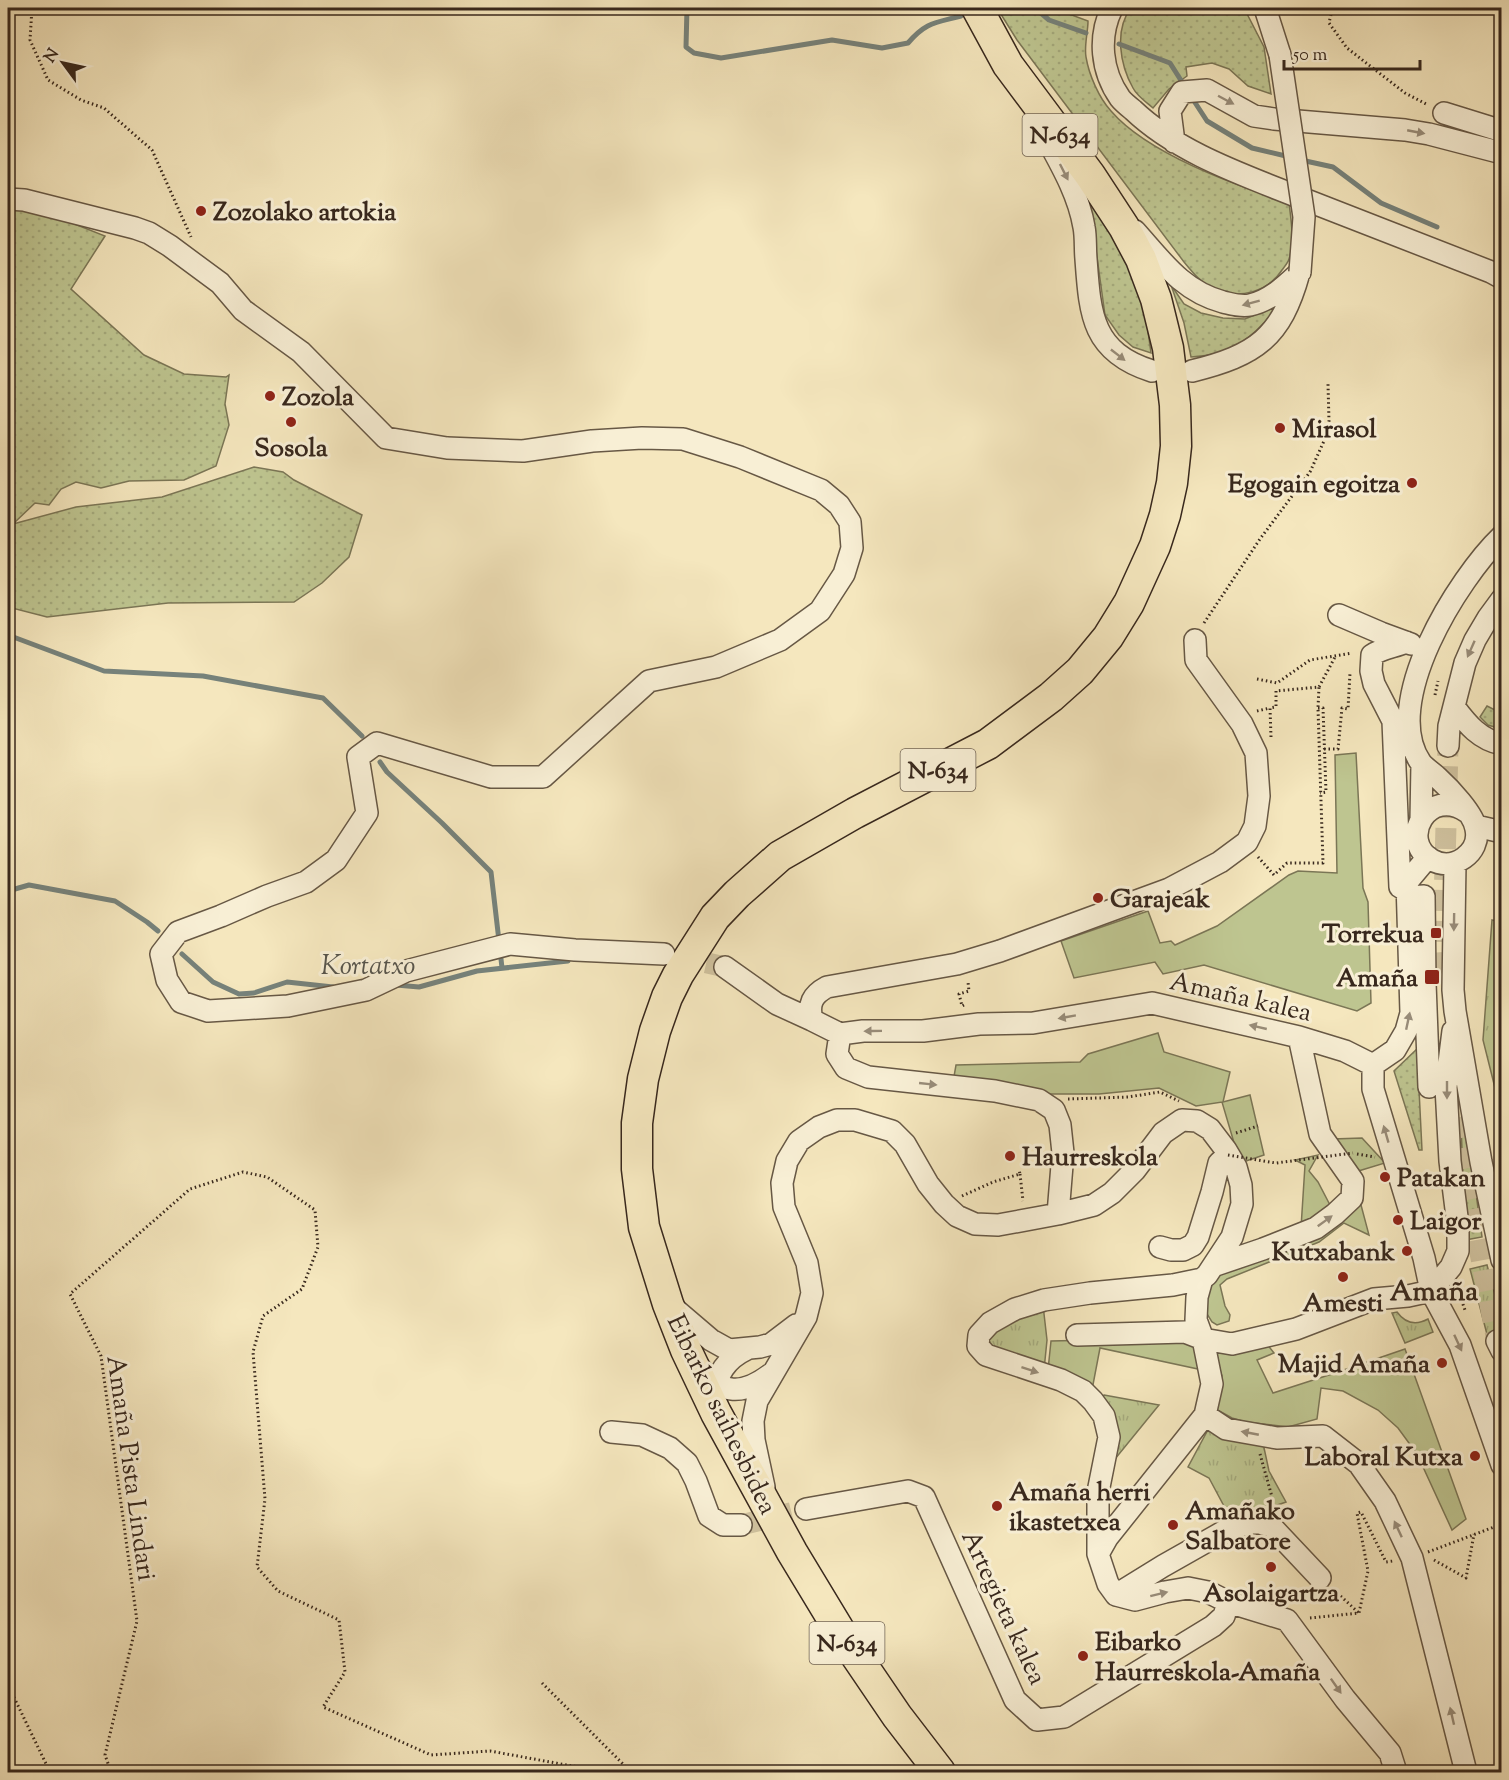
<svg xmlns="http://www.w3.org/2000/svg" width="1509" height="1780" viewBox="0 0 1509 1780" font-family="'Sorts Mill Goudy',serif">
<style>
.grass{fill:url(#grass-dots);stroke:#7b7656;stroke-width:1.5}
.park{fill:url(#park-tufts);stroke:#7b7656;stroke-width:1.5}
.garden{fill:#bec590;stroke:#7b7656;stroke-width:1.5}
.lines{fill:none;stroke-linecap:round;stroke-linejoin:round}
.stream{stroke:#76827b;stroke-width:5}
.minor-tunnel{stroke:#cfc19e;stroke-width:21;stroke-dasharray:21 10;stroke-linecap:butt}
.minor-casing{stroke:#675845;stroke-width:24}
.highway-casing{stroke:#38281d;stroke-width:33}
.path{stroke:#38281d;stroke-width:3;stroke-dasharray:1.5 3;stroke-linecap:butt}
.minor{stroke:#f8efd5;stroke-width:21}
.highway{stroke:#f5e7be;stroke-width:30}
.minor-bridge-casing{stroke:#675845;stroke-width:24;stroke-linecap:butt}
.path-bridge{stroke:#38281d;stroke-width:3;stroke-dasharray:1.5 3;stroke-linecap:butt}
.minor-bridge{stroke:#f8efd5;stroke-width:21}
.oneway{fill:#988c79}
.poi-dot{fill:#8f2418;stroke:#f8efd5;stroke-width:2}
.labels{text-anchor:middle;stroke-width:6;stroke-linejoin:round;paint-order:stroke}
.shield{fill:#f8efd5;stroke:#726454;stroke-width:1.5}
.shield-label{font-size:24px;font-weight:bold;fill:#38281d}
.poi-label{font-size:26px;font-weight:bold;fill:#38281d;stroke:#f8efd5;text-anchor:start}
.street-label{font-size:26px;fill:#38281d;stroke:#f8efd5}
.water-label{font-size:27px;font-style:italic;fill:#57554c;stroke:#f8efd5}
.quarter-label{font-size:28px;font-weight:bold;fill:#38281d;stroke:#f8efd5}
</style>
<defs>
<pattern id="grass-dots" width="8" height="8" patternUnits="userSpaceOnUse" patternTransform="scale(1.5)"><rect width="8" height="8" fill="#bec590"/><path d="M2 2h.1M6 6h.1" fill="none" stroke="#a4a97c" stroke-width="1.8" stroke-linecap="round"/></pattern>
<pattern id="park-tufts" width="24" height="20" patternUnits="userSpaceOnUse" patternTransform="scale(1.5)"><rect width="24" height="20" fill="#bec590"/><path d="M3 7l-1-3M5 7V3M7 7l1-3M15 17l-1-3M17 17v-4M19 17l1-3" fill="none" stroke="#a4a97c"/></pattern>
</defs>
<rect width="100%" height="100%" fill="#f5e7be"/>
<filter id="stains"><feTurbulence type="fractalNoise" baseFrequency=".00333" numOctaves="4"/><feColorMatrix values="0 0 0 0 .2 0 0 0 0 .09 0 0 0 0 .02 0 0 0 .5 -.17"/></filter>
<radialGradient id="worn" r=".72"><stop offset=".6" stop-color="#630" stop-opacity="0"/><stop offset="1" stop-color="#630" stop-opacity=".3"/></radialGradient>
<!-- grass -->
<path class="grass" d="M 997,8 L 1053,8 L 1088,21 C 1088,32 1084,46 1086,57 C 1089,75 1099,98 1111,111 C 1148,154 1235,185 1289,203 C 1291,220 1295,242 1289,259 C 1288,263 1284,267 1282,270 C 1268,292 1240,299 1216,290 C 1202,284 1193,273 1184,262 L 1017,40 Z
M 1131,8 L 1244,8 L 1264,47 L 1271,94 L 1248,86 L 1229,69 L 1212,63 L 1186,67 L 1187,76 L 1169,89 L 1153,108 C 1146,102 1137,96 1133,88 C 1120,65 1114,30 1131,8 Z
M 1088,192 L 1132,273 L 1146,317 L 1151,353 L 1133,347 L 1119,335 L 1105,315 Z
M 8,206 L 57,217 L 105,236 L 71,289 L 144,355 L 184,374 L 226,377 L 229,375 L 225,404 L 229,425 L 216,466 L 184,480 L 129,481 L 101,488 L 76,482 L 61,489 L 49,505 L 35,503 L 13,524 L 76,507 L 162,497 L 254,467 L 283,472 L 294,480 L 362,515 L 349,557 L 322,583 L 294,602 L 168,603 L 47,617 L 8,607 Z
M 1171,285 L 1184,304 L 1201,313 L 1223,318 L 1245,319 L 1279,305 C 1254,337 1234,355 1191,357 L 1184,323 Z
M 1487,706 L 1501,713 L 1501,729 L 1488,725 L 1480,717 Z
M 1417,1049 L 1422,1150 L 1419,1150 L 1394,1071 Z
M 1465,1114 L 1482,1237 L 1465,1240 L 1461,1122 Z"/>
<!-- park -->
<path class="park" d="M 1492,920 L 1502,922 L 1502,1103 L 1499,1104 L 1483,1040 Z
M 1487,1265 L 1501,1317 L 1501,1339 L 1489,1342 L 1470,1269 Z
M 1043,1305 L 1047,1340 L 1044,1370 L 999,1353 L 983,1338 Z
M 1397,1312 C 1405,1323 1415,1326 1428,1319 L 1433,1332 L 1405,1343 L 1392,1313 Z
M 1104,1395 L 1159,1405 L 1106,1470 L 1117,1445 L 1115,1418 L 1100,1399 Z
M 1210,1426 L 1263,1443 L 1269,1471 L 1286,1502 L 1232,1521 L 1209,1478 L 1188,1467 Z"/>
<!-- garden -->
<path class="garden" d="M 1356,753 L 1363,888 L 1368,902 L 1371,1003 L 1357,1011 L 1204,965 L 1163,974 L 1155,962 L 1074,978 L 1061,941 L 1148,911 L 1160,943 L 1171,941 L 1175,945 L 1217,926 L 1289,875 L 1298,871 L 1337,873 L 1335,755 Z
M 1158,1033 L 1164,1052 L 1230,1072 L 1223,1102 L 1250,1095 L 1264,1155 L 1240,1163 L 1222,1102 L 1196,1106 L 1159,1088 L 1099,1094 L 1044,1094 L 953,1082 L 956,1065 L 1080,1062 L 1088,1054 Z
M 1362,1138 L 1385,1163 L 1355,1172 L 1333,1139 Z
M 1318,1155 L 1309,1171 L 1318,1182 L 1331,1207 L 1301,1228 L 1305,1165 L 1295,1160 Z
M 1355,1201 L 1361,1205 L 1369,1235 L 1344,1223 L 1319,1242 L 1227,1279 L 1220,1285 L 1225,1306 L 1230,1315 L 1229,1321 L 1217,1325 L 1212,1322 L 1207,1314 L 1205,1306 L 1211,1278 L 1219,1271 Z
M 1181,1338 L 1198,1345 L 1198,1369 L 1100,1348 L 1092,1390 L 1048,1370 L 1051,1341 Z
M 1267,1344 L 1274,1353 L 1257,1360 L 1273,1393 L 1335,1373 L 1405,1349 L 1466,1519 L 1452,1530 L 1417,1454 L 1398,1428 L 1378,1410 L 1343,1391 L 1321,1388 L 1317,1419 L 1288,1427 L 1246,1422 L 1232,1418 L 1212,1407 L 1222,1376 L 1213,1348 Z"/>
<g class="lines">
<!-- stream -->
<path class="stream" d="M 687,8 L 686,47 L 694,53 L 721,58 L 832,40 L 882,48 L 908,43 C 926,22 935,23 961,16
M 997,8 L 999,8
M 1035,8 L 1049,20 L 1086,33
M 1119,44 L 1170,63 L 1182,82
M 1194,101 L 1207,121 L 1252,148 L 1290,157
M 1301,160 L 1333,167 L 1381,203 L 1437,227
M 8,635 L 104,671 L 203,676 L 323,698 L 362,736
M 380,762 L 387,772 L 442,823 L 491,872 L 499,941
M 8,891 L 29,885 L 115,901 L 147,922 L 158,931
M 500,950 L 502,968
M 182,954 L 213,982 L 239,994 L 254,993 L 287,982 L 333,987
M 396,985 L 419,987 L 477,971 L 568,961"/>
<!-- minor-tunnel -->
<path class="minor-tunnel" d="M 676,956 L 725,967
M 1445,973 L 1443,944 L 1448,746
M 1454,1118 L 1497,1341
M 741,1525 L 806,1509"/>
<!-- minor casing -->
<g class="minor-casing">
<path id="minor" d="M 1112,8 C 1098,37 1101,71 1120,98 C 1123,102 1128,106 1133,110 C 1178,153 1244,175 1301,198 C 1364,223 1428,247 1491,272 L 1502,278
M 1265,8 L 1280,55
M 1444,113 L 1502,131
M 1040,126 C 1057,158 1078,191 1084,227 C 1086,237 1085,249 1086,259 C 1090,315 1092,352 1152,371
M 1174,142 L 1170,111 L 1182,92 L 1207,90 L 1254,116 L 1274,119 L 1405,130 L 1429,134 L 1502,153
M 8,199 L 24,200 L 135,228 L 149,233 L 170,246 L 220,283 L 243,310 L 301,352 L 386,438 L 447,448 L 523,451 L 592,441 L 642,438 L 683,439 L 740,457 L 821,490 L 839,505 L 850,522 L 852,548 L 844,574 L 820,611 L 780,640 L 716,667 L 649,681 L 543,777 L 491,777 L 377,743 L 358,757 L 367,813 L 336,860 L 306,882 L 267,896 L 221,916 L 178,932 L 161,954 L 167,980 L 181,1002 L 208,1011 L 288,1006 L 366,990 L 406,971 L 510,944 L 575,950 L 664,954
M 1135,231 C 1162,261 1182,291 1223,302 C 1232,304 1241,307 1250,305 C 1270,301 1286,285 1300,272
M 1192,371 C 1256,355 1281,338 1299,273
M 1339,615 L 1381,633 L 1411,644
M 1455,708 C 1467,724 1480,740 1502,744
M 1448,746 L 1449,726 L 1465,663 L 1475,640 L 1488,618 L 1502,599
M 1467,812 C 1429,785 1397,840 1432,860 C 1453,872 1481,853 1476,829 C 1474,814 1449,788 1438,778 C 1433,773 1426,769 1421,763 C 1379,704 1458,578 1502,536
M 1421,820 L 1422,764
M 1476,826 L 1502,832
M 1455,863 L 1453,990 L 1455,1011 L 1481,1162 L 1502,1260
M 1400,887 L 1393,721 L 1374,684 L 1371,671 L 1372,655 C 1382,648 1395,647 1406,642
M 1408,897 L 1424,896 L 1425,983 L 1429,1087
M 725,967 L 777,1004 L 812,1020
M 840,1034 L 812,1020 C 808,1004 812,995 827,987 L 957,964 L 1000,951 L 1169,889 L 1220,862 L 1247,842 L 1255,826 L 1259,796 L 1256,753 L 1242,724 L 1196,660 L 1195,640
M 840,1034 L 863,1031 L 923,1031 L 979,1024 L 1033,1023 L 1152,1003 L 1299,1037 L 1345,1051 L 1373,1065
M 840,1034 L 837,1054 L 846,1068 L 868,1077 L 995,1091 L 1039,1100 L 1054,1110 L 1060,1125 L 1063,1153 L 1058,1214
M 1373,1065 L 1373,1089 L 1424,1258 L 1431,1291 L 1460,1345 L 1502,1465
M 1373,1065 L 1395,1050 L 1406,1031 L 1411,1013 L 1407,882 L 1428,857
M 1160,1247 L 1171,1250 L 1183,1250 L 1193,1245 L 1198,1237 L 1212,1192 L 1219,1163 L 1228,1155
M 1213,1266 L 1263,1249 L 1316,1228 L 1335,1214 L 1352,1198 L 1353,1181 L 1320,1134 L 1299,1037
M 1431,1291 L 1451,1267 L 1458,1251 L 1458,1225 L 1450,1161 L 1446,1087 L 1453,1031
M 670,1305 L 711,1340 L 729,1350 L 760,1347 L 771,1344 L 796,1325
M 1077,1335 L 1185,1332 L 1203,1339 L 1232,1344 L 1296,1329 L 1374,1299 L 1408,1296 L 1431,1291
M 1497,1341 L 1502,1351
M 699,1367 C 722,1396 743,1395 771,1374
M 714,1397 C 716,1374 726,1359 747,1349
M 1205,1415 L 1226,1429 L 1277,1438 L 1323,1436 L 1359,1464 L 1385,1501 L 1412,1558 L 1466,1772
M 611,1432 L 642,1435 L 670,1448 L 687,1463 L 696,1481 L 709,1516 L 723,1525 L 741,1525
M 764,1487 L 754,1440 L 753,1421 L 757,1401 L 806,1317 L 812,1293 L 807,1263 L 784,1207 L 782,1183 L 787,1161 L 799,1141 L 819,1127 L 837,1120 L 855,1120 L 892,1131 L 905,1144 L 928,1184 L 944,1204 L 957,1216 L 975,1224 L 998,1225 L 1058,1214 L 1094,1205 L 1112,1193 L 1135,1170 L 1163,1133 L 1182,1120 L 1197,1121 L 1210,1129 L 1226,1150 L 1236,1167 L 1241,1185 L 1242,1204 L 1232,1237 L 1207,1275 L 1202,1279
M 806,1509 L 908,1491 L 924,1497 L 1015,1700 L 1037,1720 L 1064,1717 L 1213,1626 L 1224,1616 L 1228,1602
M 1098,1554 L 1107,1538 L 1205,1415 L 1212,1384 L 1203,1339 L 1196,1320 L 1197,1297 L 1202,1279 L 1173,1285 L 1090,1293 L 1044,1300 L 1015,1309 L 990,1323 L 979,1335 L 978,1346 L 986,1355 L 1061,1380 L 1083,1391 L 1093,1401 L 1104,1416 L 1109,1437 L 1098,1492 L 1098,1554 L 1108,1584 L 1116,1595 L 1135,1600 L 1165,1592 L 1188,1588 L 1208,1592 L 1228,1602 L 1287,1620 L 1345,1699 L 1390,1753 L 1396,1772
M 1116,1595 L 1163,1566 L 1223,1532 L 1248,1523 L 1260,1523 L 1271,1526 L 1320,1578"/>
</g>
<!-- highway casing -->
<g class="highway-casing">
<path id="highway" d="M 940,1772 L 897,1716 L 844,1638 L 792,1552 L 716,1413 L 686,1350 L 668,1304 L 644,1227 L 637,1169 L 637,1123 L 643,1079 L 655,1031 L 667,997 L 678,975 L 715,917 L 737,894 L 780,856 L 855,813 L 988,744 L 1051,697 L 1080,671 L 1108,637 L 1129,603 L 1155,546 L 1165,515 L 1172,483 L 1176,446 L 1175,405 L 1168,348 L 1156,299 L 1141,259 L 1124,227 L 1090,175 L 1008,65 L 977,8"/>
</g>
<!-- path -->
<path class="path" d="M 32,8 L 30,40 L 48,80 L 81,100 L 104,108 L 152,150 L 191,237
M 1336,8 L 1332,10 L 1329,23 L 1347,48 L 1405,93 L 1428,105
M 1204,623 L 1260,539 L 1310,472 L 1324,441 L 1329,421 L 1328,384
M 1257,679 L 1277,683 L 1310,660 L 1352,653
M 1435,695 L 1438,681
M 1318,708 L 1323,708 L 1326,792 L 1320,793
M 1257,711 L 1270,708
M 1271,737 L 1270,708 L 1276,707 L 1276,691 L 1319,687 L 1335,657
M 1324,749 L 1338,749 L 1342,708 L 1348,709 L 1350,673
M 1258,857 L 1274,875 L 1287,863 L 1323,863 L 1318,708 L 1319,687
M 964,1005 L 962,1006 L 959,994 L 969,991 L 968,982
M 1068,1099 L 1128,1097 L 1160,1092 L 1179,1101
M 1236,1133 L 1258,1126
M 1357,1154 L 1375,1157
M 1020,1174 L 1023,1201
M 962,1196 L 993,1182 L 1020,1174 L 1019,1170
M 1457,1287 L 1465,1310
M 1260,1454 L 1272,1497 L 1269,1505
M 1428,1552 L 1502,1524
M 1434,1560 L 1466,1578 L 1474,1534
M 1334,1590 L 1359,1613
M 1310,1618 L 1359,1613 L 1368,1571 L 1357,1513 L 1361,1512 L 1386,1562 L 1393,1561
M 542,1683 L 631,1772
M 8,1685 L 50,1772
M 111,1772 L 105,1755 L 137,1621 L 101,1356 L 70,1294 L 190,1189 L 243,1172 L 267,1177 L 315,1210 L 318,1247 L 302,1289 L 263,1316 L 253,1352 L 265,1499 L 257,1567 L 278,1591 L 339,1620 L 345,1672 L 323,1707 L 431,1755 L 490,1751 L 605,1772"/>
<!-- minor -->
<use href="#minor" class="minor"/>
<!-- highway -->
<use href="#highway" class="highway"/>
<!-- minor-bridge casing -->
<g class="minor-bridge-casing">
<path id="minor-bridge" d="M 1280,55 L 1304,217 L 1300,272"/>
</g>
<!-- path-bridge -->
<path class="path-bridge" d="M 1228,1155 L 1276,1163 L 1353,1153"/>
<!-- minor-bridge -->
<use href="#minor-bridge" class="minor-bridge"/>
</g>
<!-- one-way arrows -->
<defs><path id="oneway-solid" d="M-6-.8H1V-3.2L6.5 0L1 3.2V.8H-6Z" transform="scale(1.5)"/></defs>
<g class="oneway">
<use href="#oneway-solid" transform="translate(1226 100) rotate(28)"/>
<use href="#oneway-solid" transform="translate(1416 132) rotate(11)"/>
<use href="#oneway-solid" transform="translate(1064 172) rotate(63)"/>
<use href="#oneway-solid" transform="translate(1251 303) rotate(165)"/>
<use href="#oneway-solid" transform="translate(1118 355) rotate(38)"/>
<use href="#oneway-solid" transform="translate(1471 649) rotate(114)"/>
<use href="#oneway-solid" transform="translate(1454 922) rotate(91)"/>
<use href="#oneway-solid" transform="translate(1067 1017) rotate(170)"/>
<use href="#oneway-solid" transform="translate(1408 1021) rotate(-78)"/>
<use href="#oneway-solid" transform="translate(1258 1027) rotate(-167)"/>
<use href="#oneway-solid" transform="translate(873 1031) rotate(179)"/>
<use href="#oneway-solid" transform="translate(928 1084) rotate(6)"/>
<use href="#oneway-solid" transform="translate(1447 1090) rotate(90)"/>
<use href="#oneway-solid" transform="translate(1386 1134) rotate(-106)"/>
<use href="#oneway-solid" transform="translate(1325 1221) rotate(-36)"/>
<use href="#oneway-solid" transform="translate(1458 1343) rotate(65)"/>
<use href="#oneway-solid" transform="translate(1030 1370) rotate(18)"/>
<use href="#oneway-solid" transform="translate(1250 1433) rotate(-169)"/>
<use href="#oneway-solid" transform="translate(1398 1529) rotate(-115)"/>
<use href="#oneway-solid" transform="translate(1159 1594) rotate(-14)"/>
<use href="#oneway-solid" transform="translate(1336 1686) rotate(55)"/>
<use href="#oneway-solid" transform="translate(1452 1716) rotate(-103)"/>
</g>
<!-- markers -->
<g class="poi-dot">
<circle cx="201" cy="211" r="6"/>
<circle cx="270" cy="396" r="6"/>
<circle cx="291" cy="422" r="6"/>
<circle cx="1280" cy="428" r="6"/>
<circle cx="1412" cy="483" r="6"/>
<circle cx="1098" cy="898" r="6"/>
<rect x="1430" y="927" width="12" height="12" rx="3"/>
<rect x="1424" y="969" width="16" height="16" rx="3"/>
<circle cx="1010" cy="1156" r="6"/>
<circle cx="1385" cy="1177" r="6"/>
<circle cx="1398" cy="1220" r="6"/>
<circle cx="1407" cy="1251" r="6"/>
<circle cx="1343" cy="1277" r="6"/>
<circle cx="1442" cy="1363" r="6"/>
<circle cx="1475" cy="1456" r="6"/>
<circle cx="997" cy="1506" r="6"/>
<circle cx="1173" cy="1525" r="6"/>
<circle cx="1271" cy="1567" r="6"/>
<circle cx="1083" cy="1656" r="6"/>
</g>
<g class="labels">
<!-- shield labels -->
<g class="shield">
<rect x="1022.5" y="114" width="75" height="42" rx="4.5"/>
<rect x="900.5" y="749" width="75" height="42" rx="4.5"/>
<rect x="809.5" y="1622" width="75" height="42" rx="4.5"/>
</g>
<g class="shield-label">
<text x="1060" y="143">N-634</text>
<text x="938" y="778">N-634</text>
<text x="847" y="1651">N-634</text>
</g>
<!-- poi labels -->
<g class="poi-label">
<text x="213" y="220">Zozolako artokia</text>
<text x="282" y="405">Zozola</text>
<text x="1292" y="437">Mirasol</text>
<text x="291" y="456" text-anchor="middle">Sosola</text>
<text x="1400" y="492" text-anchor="end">Egogain egoitza</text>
<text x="1110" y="907">Garajeak</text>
<text x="1424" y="942" text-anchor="end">Torrekua</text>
<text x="1418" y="986" text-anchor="end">Amaña</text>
<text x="1022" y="1165">Haurreskola</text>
<text x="1397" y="1186">Patakan</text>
<text x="1410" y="1229">Laigor</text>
<text x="1395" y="1260" text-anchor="end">Kutxabank</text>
<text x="1343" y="1311" text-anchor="middle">Amesti</text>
<text x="1430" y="1372" text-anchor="end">Majid Amaña</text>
<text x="1463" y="1465" text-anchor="end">Laboral Kutxa</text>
<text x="1009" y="1500">Amaña herri<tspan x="1009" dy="30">ikastetxea</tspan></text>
<text x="1185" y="1519">Amañako<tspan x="1185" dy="30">Salbatore</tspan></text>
<text x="1271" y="1601" text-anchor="middle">Asolaigartza</text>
<text x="1095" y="1650">Eibarko<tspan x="1095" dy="30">Haurreskola-Amaña</tspan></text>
</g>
<!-- street labels -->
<g class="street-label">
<text transform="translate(1241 996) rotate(13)" y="9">Amaña kalea</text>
<text transform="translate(723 1414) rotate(64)" y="9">Eibarko saihesbidea</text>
<text transform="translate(132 1468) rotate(82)" y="9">Amaña Pista Lindari</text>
<text transform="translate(1005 1607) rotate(65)" y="9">Artegieta kalea</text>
</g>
<!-- water labels -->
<g class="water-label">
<text x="368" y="974">Kortatxo</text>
</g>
<!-- quarter labels -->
<g class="quarter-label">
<text x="1434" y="1300">Amaña</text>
</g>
</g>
<!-- margin -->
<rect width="1509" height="1780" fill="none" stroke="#f5e7be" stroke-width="30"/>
<rect x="9" y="9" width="1491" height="1762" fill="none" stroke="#38281d" stroke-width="3"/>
<rect x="15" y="15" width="1479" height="1750" fill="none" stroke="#38281d" stroke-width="1.5"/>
<!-- north arrow -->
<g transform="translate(63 63) rotate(303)" stroke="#f8efd5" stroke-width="4.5" paint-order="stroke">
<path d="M0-4.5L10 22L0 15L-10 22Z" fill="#38281d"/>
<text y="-9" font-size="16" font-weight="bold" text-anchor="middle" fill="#38281d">N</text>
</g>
<!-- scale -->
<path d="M1284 60v9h136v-9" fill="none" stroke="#38281d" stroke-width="3"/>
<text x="1293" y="60" font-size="18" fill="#38281d" stroke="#f8efd5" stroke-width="4.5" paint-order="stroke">50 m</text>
<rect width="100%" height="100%" filter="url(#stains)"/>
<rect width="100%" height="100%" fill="url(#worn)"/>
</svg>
